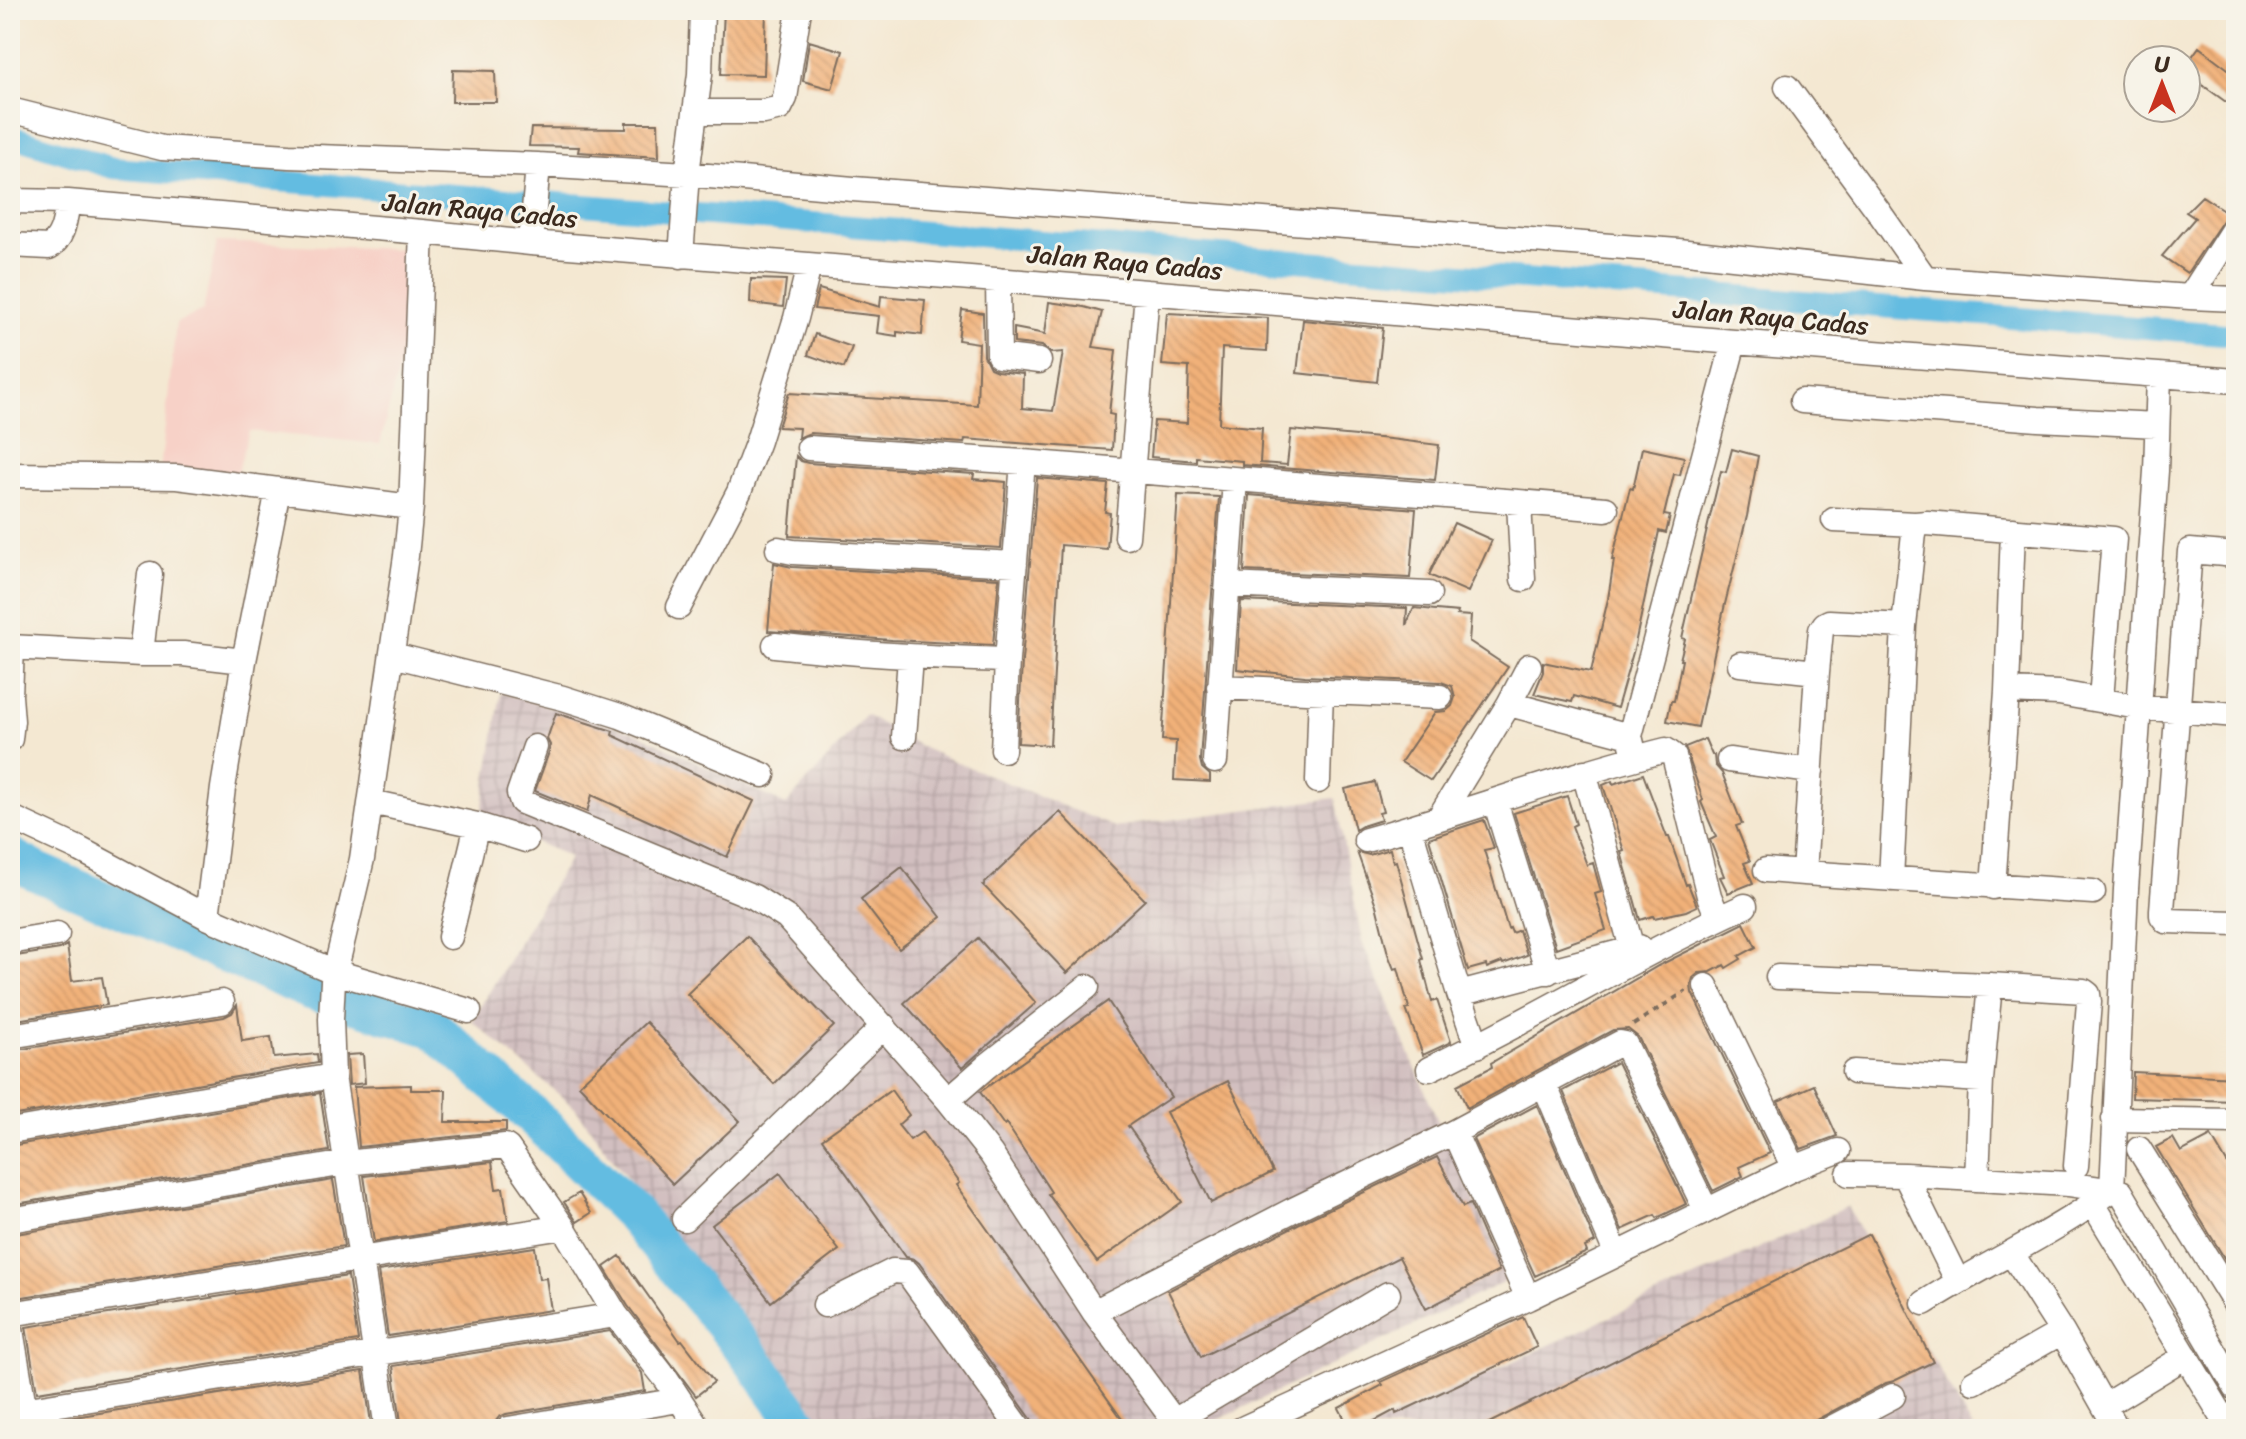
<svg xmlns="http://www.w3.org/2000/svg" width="2246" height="1439" viewBox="0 0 2246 1439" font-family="Sriracha,sans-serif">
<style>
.built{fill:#f7d1c7}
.industrial{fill:url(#industrial-grid)}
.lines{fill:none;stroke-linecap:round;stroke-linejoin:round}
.canal{stroke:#64bce1;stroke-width:22}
.river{stroke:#64bce1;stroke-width:40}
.building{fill:url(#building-back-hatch)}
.minor-casing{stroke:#7c6c5d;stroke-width:27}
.path{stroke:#7c6c5d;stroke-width:4;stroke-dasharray:6 6;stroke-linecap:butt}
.minor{stroke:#fff;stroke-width:24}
.labels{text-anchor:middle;stroke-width:6;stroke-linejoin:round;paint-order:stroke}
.street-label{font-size:26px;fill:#3b2a1e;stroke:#f7f3e8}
</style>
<defs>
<pattern id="industrial-grid" width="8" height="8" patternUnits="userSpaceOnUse" patternTransform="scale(2)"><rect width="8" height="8" fill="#d2bfc0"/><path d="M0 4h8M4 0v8" fill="none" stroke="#b5a4a5"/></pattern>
<pattern id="building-back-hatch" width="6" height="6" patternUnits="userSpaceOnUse" patternTransform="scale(2)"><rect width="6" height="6" fill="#f1b179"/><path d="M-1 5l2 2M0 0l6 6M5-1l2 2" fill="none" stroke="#d09868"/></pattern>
</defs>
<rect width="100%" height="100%" fill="#f7f3e8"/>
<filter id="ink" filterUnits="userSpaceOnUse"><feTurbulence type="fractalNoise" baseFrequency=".0125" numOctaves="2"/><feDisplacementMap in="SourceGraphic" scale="16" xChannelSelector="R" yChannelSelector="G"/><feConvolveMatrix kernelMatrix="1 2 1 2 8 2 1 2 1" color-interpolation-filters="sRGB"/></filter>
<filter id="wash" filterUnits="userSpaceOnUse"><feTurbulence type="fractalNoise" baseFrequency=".006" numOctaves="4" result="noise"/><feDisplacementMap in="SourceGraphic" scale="32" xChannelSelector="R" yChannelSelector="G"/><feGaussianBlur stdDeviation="1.8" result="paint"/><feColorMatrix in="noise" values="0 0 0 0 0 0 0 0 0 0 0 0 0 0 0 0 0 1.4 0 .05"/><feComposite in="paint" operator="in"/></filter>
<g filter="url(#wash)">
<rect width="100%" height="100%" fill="#f4e8d2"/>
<!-- built -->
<path class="built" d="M 217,242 L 427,250 L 380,444 L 249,431 L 237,475 L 160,473 L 176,323 L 203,311 Z"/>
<!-- industrial -->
<path class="industrial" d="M 501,693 L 635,732 L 786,805 L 866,715 L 925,749 L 1114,827 L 1335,798 L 1362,942 L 1437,1119 L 1510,1279 L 1199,1429 L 813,1429 L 575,1108 L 472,1021 L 570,857 L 481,818 Z
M 1847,1207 L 1973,1429 L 1368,1429 Z"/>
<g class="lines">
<!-- canal -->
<path class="canal" d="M 10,136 L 113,168 L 2236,335"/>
<!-- river -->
<path class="river" d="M 10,857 L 35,871 L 310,990 L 433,1028 L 534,1117 L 631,1212 L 746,1351 L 803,1429"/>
</g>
<g id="blocks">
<!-- building -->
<path class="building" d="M 724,10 L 766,10 L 764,75 L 721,74 Z
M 809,41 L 843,51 L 832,89 L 803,81 Z
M 2199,47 L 2236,75 L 2236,91 L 2226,102 L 2186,73 L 2186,65 Z
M 453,70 L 495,71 L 496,102 L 452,102 Z
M 626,123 L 658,123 L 659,157 L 578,152 L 579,147 L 529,146 L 531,128 L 626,129 Z
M 2202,196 L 2228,213 L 2187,273 L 2162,256 L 2195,218 L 2186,212 Z
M 751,279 L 786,280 L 783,307 L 750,303 Z
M 819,289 L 880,307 L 881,296 L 925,300 L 922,335 L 897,332 L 897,336 L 877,333 L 879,316 L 814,309 Z
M 1049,302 L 1084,307 L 1102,312 L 1093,347 L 1116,350 L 1109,414 L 1114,415 L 1112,450 L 965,439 L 964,443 L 810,433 L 798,438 L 799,428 L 778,427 L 789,393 L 977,405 L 979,343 L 958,340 L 962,310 L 983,313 L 984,356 L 990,368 L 997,371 L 1023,374 L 1022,408 L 1053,411 L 1063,352 L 1051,353 L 1042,346 L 1014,343 L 1014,328 L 1045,334 Z
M 1167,313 L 1268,318 L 1267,351 L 1222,348 L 1219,424 L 1262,428 L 1260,463 L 1287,465 L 1291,430 L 1390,439 L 1439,445 L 1435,480 L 1242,465 L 1242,461 L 1196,457 L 1196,461 L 1151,457 L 1154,421 L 1187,423 L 1189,367 L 1162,365 Z
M 1303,320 L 1383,328 L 1377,382 L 1297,373 Z
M 815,334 L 852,347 L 844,368 L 808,355 Z
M 1642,448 L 1684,457 L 1680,475 L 1674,474 L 1664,515 L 1670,516 L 1666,533 L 1659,531 L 1634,649 L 1617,708 L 1574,696 L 1572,702 L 1534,694 L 1543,672 L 1543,662 L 1591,672 L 1608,599 L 1614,560 L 1612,560 L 1630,488 L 1633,489 Z
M 1732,449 L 1758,456 L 1747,516 L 1725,604 L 1698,727 L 1667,721 L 1671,701 L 1674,701 L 1682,660 L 1680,660 L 1685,639 L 1682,638 L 1708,525 L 1721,471 L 1726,472 Z
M 796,456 L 801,461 L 808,463 L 974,474 L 973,479 L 1006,482 L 1001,548 L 789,536 Z
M 1037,478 L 1108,484 L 1105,512 L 1110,513 L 1107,549 L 1061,545 L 1050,745 L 1018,743 L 1022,661 Z
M 1178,495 L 1219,497 L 1200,760 L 1202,768 L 1210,775 L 1210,782 L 1174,780 L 1176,741 L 1162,740 Z
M 1249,495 L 1416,509 L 1410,578 L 1244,571 Z
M 1454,523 L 1492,540 L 1468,592 L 1429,575 Z
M 774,563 L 792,567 L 999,578 L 993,645 L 892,640 L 768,631 Z
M 1241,601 L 1407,608 L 1406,625 L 1414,608 L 1458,612 L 1457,615 L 1471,616 L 1469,641 L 1508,667 L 1431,781 L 1401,762 L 1435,712 L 1446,711 L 1452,706 L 1455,697 L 1452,686 L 1441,682 L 1305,676 L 1237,669 Z
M 556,713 L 613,731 L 612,735 L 754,801 L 727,857 L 592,795 L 587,812 L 535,791 L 549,752 L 550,745 L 547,739 Z
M 1705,739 L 1712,755 L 1714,755 L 1715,765 L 1722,773 L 1742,824 L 1736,826 L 1750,861 L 1744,863 L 1753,883 L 1728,893 L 1720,877 L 1724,876 L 1710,840 L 1716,837 L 1701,802 L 1703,800 L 1685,747 Z
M 1643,774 L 1667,837 L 1669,837 L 1686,885 L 1688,884 L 1697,906 L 1686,911 L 1654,918 L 1653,916 L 1640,920 L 1621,852 L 1624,851 L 1603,785 L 1612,781 L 1613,784 Z
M 1375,782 L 1383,812 L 1379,813 L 1381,820 L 1362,826 L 1355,830 L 1345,789 Z
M 1567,796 L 1576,824 L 1572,826 L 1587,865 L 1593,863 L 1601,892 L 1595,894 L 1606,930 L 1556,948 L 1514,813 Z
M 1060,812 L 1145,900 L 1067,973 L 983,885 Z
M 1484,820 L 1494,848 L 1484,850 L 1508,929 L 1510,928 L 1512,933 L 1519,930 L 1527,955 L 1503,964 L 1502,962 L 1487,968 L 1486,965 L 1468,970 L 1429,838 Z
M 1390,849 L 1393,862 L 1396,861 L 1423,959 L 1421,960 L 1432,1002 L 1437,1000 L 1451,1042 L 1423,1055 L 1406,1009 L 1409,1008 L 1398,968 L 1394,969 L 1388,954 L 1376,905 L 1357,852 L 1369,855 Z
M 902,867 L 941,917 L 899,949 L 861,899 Z
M 1744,923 L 1756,947 L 1739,956 L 1741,959 L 1726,968 L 1724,965 L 1711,972 L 1699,973 L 1693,978 L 1691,986 L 1692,993 L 1770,1153 L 1739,1167 L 1743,1176 L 1713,1191 L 1638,1037 L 1628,1029 L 1613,1030 L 1467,1108 L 1457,1085 L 1492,1067 L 1491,1063 L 1658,966 Z
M 747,936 L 834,1026 L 774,1084 L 687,994 Z
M 978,938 L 1036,1003 L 962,1068 L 904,1003 Z
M 67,945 L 72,981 L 102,977 L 107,1005 L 10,1021 L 10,957 L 60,949 Z
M 1108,1001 L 1171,1097 L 1128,1126 L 1182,1202 L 1097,1262 L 1048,1194 L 1051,1192 L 1006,1123 L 1004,1125 L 980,1092 Z
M 237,1005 L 242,1041 L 271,1037 L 274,1058 L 317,1054 L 318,1063 L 10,1116 L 10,1051 L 224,1017 L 232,1013 Z
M 646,1022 L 740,1121 L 673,1184 L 579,1085 Z
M 363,1054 L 365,1083 L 349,1085 L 347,1055 Z
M 1617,1062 L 1686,1204 L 1657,1218 L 1655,1215 L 1622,1230 L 1563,1091 Z
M 2133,1072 L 2236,1077 L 2236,1101 L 2132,1098 Z
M 1228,1081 L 1273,1172 L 1211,1203 L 1166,1112 Z
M 411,1085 L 411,1090 L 446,1090 L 445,1122 L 506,1122 L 506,1131 L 359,1147 L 354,1087 Z
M 1814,1085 L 1837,1136 L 1801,1149 L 1778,1101 Z
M 891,1090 L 909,1115 L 898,1125 L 910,1140 L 922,1132 L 959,1183 L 956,1185 L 1129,1429 L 1035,1429 L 1032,1420 L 919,1263 L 914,1259 L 906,1257 L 822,1139 Z
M 320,1093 L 329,1151 L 10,1205 L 10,1146 Z
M 1537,1105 L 1595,1242 L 1585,1247 L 1587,1252 L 1535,1276 L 1473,1139 Z
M 2211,1136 L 2236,1178 L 2236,1277 L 2156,1147 L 2173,1138 L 2181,1152 Z
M 1437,1157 L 1463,1207 L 1470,1204 L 1499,1271 L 1426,1309 L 1399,1257 L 1201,1357 L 1168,1291 L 1298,1224 Z
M 492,1162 L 496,1189 L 503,1188 L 508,1221 L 374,1242 L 364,1176 Z
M 780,1173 L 839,1250 L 771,1302 L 712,1225 Z
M 333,1180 L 344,1246 L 10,1299 L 10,1235 Z
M 579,1193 L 591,1213 L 577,1222 L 564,1202 Z
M 1869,1234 L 1933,1362 L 1894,1381 L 1886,1383 L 1820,1418 L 1798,1429 L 1477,1429 Z
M 535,1247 L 539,1279 L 546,1278 L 551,1310 L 388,1336 L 378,1271 Z
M 620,1256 L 680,1341 L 682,1340 L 714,1382 L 696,1396 L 628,1306 L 604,1267 Z
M 348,1276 L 358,1341 L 37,1392 L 26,1327 Z
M 1523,1317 L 1537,1347 L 1396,1414 L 1395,1410 L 1369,1424 L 1357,1429 L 1350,1429 L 1339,1408 L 1383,1385 L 1381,1382 Z
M 610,1331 L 642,1373 L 645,1391 L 506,1414 L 499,1417 L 495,1422 L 449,1429 L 402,1429 L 393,1366 Z
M 363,1371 L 372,1429 L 44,1429 L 43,1422 Z"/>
</g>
</g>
<g filter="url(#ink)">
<use href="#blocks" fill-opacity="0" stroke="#7c6c5d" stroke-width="2"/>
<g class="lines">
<!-- minor casing -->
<g class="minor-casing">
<path id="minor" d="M 1787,87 L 1879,212 L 1925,278
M 10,110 L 162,148 L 289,156 L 538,165 L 687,174 L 853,189 L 1678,251 L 1925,278 L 2190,297 L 2236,299
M 695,112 L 764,112 L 780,108 L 785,98 L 799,10
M 10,201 L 68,202 L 422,232 L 531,243 L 1147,292 L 1734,342 L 2236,381
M 531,243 L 538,165
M 10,245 L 49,247 C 64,238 65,218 68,202
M 681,256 L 687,174 L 700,74 L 702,10
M 998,280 L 999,356 L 1039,361
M 2190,297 L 2236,225
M 1802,401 L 2038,419 L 2157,425
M 809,448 L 1023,462 L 1606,509
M 10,475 L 177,477 L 411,507
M 1519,502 L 1523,579
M 1834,520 L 1915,524
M 1127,537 L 1147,292
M 778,549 L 793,552 L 1015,564
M 2236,555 L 2190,551 L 2162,910 L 2162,916 L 2166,921 L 2236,923
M 1228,585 L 1429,594
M 679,607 L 739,492 L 758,441 L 796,318 L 809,266
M 1904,626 L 1829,622 L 1825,624 L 1821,630 L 1817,672 L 1804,873 L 2093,892
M 775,645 C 853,654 929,658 1007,660
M 10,647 L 141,654 L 183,654 L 244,661
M 141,654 L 150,574
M 393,655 L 563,698 L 620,716 L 763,775
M 1740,664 L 1817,672
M 1219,687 L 1440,697
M 2007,691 L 2059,693 L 2138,707 L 2236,715
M 10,696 L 12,647
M 10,696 L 12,721 L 10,739
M 1509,704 L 1529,666
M 904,737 L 910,658
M 535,747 L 519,793 L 522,802 L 754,897 L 787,918 L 948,1100 L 991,1154 L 1094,1312 L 1180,1429
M 1003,750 L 1007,660 L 1023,462
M 1635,757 L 1630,736 L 1734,342
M 1729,760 L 1811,771
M 1215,761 L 1235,480
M 1584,772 L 1632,949
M 1318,781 L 1321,691
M 1495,801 L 1548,972
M 371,802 L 477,825 L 526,840
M 10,817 L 81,850 L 207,917 L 335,972 L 469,1011
M 1439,818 L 1509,704 L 1630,736
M 1410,828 L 1459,994 L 1477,1046
M 1366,840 C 1467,812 1565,775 1666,750 L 1674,756 L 1709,896 L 1718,918
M 1766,870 L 1804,873
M 1891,879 L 1904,626 L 1915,524 L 1927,523 L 2114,539 L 2101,699
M 1993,887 L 2007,691 L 2013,530
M 207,917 L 223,788 L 244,661 L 278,490
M 450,937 L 477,825
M 10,942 L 57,934
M 1778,977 L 1990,985 L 2084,991 L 2088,994 L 2089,1002 L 2076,1166
M 1706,986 L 1794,1168
M 1459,994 L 1639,947
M 10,1036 L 222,1002
M 1429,1069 C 1536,1018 1637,955 1745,906
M 1854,1072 L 1981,1080
M 1544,1084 L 1616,1253
M 948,1100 L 987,1066 L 1087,987
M 2114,1119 L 2236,1121
M 10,1131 L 333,1076
M 1454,1132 L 1528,1298
M 2139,1149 L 2236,1305
M 1849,1174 L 1905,1175 L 1958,1282
M 1905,1175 L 2068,1184 L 2121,1192 L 2236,1388
M 1977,1179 L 1981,1080 L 1990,985
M 2093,1204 L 2230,1429
M 684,1219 L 884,1026
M 10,1220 L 346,1163 L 505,1146 L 508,1148 L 563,1227 L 616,1315 L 666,1379 L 699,1429
M 2012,1254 L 2062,1332 L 2117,1429
M 1924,1303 C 1985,1264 2053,1234 2112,1190 L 2126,889 L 2156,471 L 2159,375
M 825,1305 L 893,1271 L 907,1272 L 1020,1429
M 1094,1312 L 1291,1211 L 1454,1132 L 1620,1043 L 1625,1044 L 1706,1210
M 10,1314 L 563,1227
M 10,1324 L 28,1429
M 1974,1382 L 2062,1332
M 2104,1406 L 2186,1356
M 10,1412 L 616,1315
M 1174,1421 L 1388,1294
M 387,1429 L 333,1076 L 331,1019 L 333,981 L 362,859 L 406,556 L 411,507 L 422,232
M 508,1429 L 679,1400
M 1242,1429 L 1528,1298 L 1794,1168 L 1838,1151
M 1830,1429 L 1893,1396"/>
</g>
<!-- path -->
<path class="path" d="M 1633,1025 L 1686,991"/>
<!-- minor -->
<use href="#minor" class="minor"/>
</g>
</g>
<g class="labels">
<!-- street labels -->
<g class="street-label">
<text transform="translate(480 210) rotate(5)" y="9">Jalan Raya Cadas</text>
<text transform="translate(1125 262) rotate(5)" y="9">Jalan Raya Cadas</text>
<text transform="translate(1771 317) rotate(5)" y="9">Jalan Raya Cadas</text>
</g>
</g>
<!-- margin -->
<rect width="2246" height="1439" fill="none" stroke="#f7f3e8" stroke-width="40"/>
<!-- north arrow -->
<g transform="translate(2162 84)"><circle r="38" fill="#f7f3e8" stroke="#aca397" stroke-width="2"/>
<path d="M0-6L14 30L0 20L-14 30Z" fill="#c8321e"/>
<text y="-12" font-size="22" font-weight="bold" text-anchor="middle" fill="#3b2a1e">U</text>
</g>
</svg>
